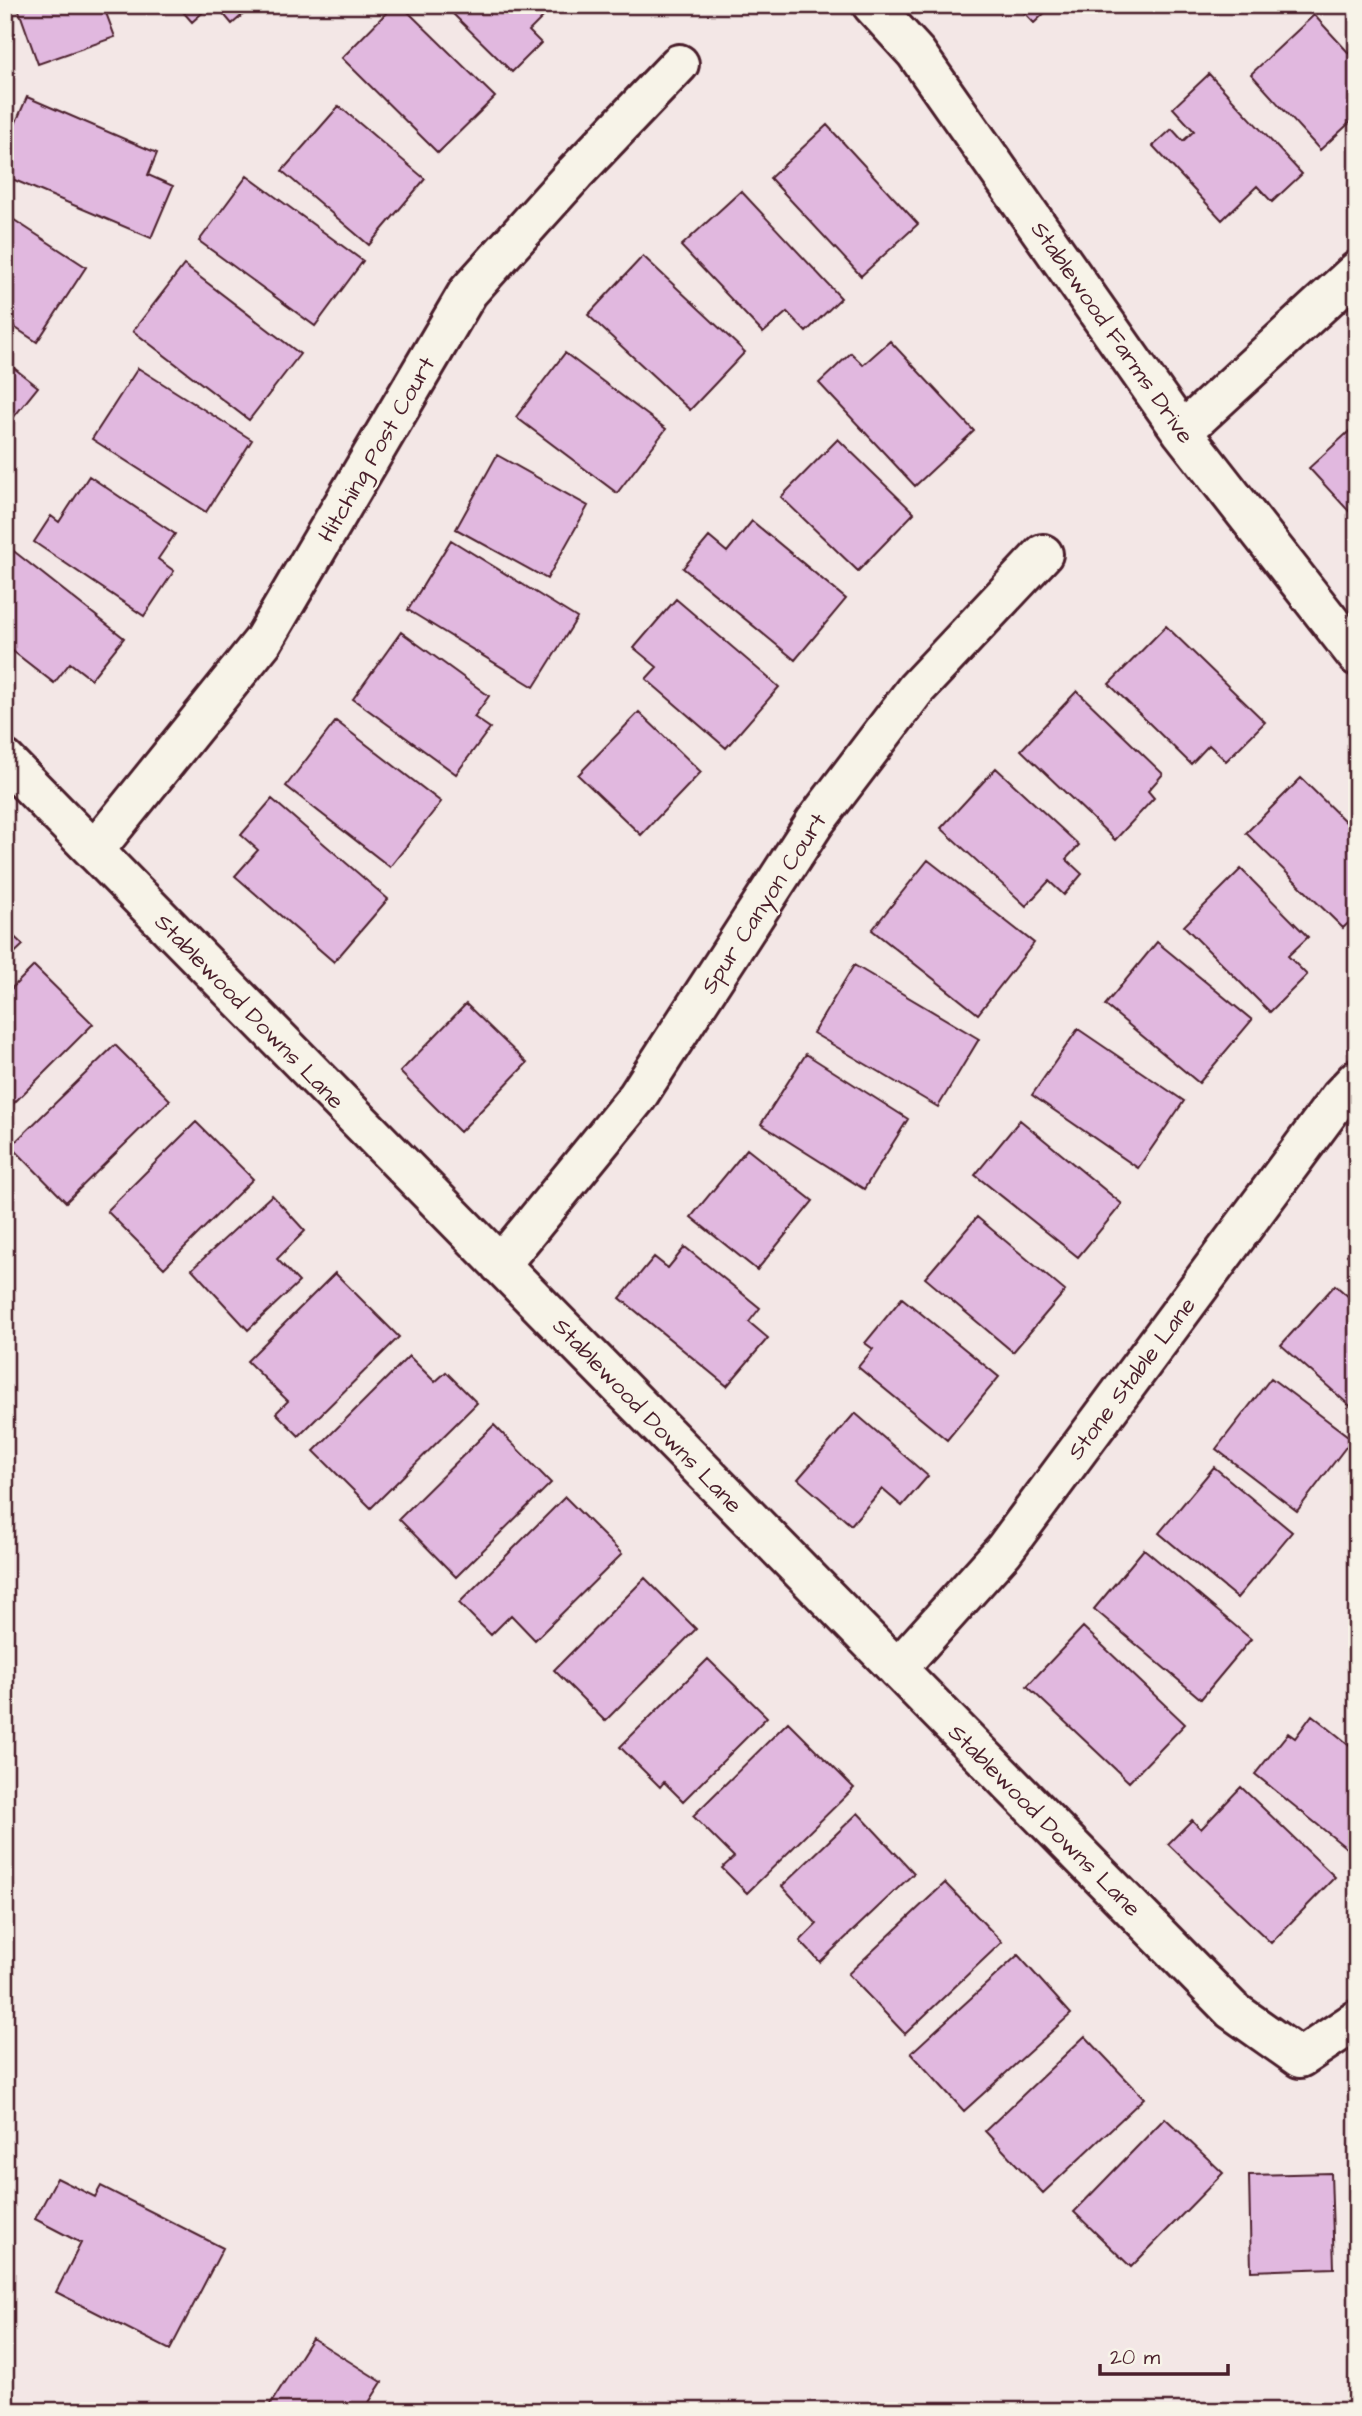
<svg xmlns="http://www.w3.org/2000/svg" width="1362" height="2416" viewBox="0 0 1362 2416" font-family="'Architects Daughter',sans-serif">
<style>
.building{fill:#e1b8df;stroke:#4a1f2b;stroke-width:2}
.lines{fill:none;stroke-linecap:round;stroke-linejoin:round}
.minor-casing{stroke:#4a1f2b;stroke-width:44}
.minor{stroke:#f7f3e8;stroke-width:38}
.labels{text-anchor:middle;stroke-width:5;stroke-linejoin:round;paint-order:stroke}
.street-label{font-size:23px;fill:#4a1f2b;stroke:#f7f3e8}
</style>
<rect width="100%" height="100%" fill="#f3e7e6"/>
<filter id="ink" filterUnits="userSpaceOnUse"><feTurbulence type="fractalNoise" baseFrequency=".0143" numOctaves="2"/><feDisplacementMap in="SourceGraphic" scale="14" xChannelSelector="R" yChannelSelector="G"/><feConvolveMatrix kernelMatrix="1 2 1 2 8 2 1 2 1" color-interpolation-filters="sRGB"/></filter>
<g filter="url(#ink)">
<!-- building -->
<path class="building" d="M 17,5 L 103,5 L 115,37 L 38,64 Z
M 177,5 L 211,5 L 192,22 Z
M 216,5 L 254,5 L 232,24 Z
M 394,5 L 401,5 L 495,97 L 438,153 L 342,58 Z
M 444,5 L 555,5 L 529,31 L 541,43 L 512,72 Z
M 1017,5 L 1053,5 L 1034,23 Z
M 1314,15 L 1357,62 L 1357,116 L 1320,150 L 1251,74 Z
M 1209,74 L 1302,174 L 1272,202 L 1257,186 L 1222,220 L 1153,146 L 1172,129 L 1183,141 L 1194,131 L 1173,108 Z
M 27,97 L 157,153 L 148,175 L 173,186 L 151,238 L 5,176 L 5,147 Z
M 339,106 L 425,179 L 369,245 L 282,171 Z
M 827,125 L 918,224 L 861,276 L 770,178 Z
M 247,176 L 363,261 L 315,326 L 199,241 Z
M 741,191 L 841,298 L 806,332 L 787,312 L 763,333 L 681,246 Z
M 5,214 L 86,267 L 37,342 L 5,321 Z
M 643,256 L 745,352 L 690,410 L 588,315 Z
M 184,265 L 300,354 L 249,420 L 133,331 Z
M 890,341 L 974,431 L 915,486 L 819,383 L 851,353 L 863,365 Z
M 565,353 L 666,429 L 617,493 L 516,417 Z
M 5,361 L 38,387 L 5,428 Z
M 138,368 L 252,440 L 206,512 L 92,439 Z
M 1357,424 L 1357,520 L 1309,468 Z
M 838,439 L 914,513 L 858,571 L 781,497 Z
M 497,455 L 588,506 L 547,579 L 456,529 Z
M 89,476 L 175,534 L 158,559 L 174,571 L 144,616 L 34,542 L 51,516 L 59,522 Z
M 752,521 L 846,599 L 795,660 L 683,568 L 709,537 L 727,552 Z
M 451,540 L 577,618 L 534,687 L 408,610 Z
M 6,545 L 124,638 L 91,679 L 70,663 L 54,683 L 5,645 Z
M 676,599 L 779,687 L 726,748 L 646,679 L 657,667 L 634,648 Z
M 1166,626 L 1265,722 L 1226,761 L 1209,745 L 1191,764 L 1109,684 Z
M 401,632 L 489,696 L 474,717 L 490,728 L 456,774 L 353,699 Z
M 1077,691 L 1163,774 L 1148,791 L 1154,798 L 1115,840 L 1021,750 Z
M 639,712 L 701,772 L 641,835 L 578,775 Z
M 336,721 L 441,802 L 390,867 L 286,786 Z
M 996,768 L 1079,845 L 1066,859 L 1082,874 L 1064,895 L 1049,881 L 1026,906 L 941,828 Z
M 1301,778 L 1357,833 L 1357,915 L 1343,928 L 1246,833 Z
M 272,799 L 388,899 L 334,962 L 235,876 L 258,850 L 241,835 Z
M 928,860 L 1034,943 L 978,1014 L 872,930 Z
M 1241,869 L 1308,937 L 1288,956 L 1307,975 L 1270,1012 L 1184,926 Z
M 5,928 L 23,945 L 5,962 Z
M 1157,942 L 1252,1020 L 1199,1083 L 1105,1005 Z
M 854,965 L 979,1039 L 938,1107 L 813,1033 Z
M 34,966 L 93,1024 L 11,1106 L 5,1100 L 5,995 Z
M 466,1004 L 527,1063 L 460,1132 L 400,1072 Z
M 1078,1029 L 1184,1101 L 1138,1168 L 1032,1095 Z
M 115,1045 L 170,1100 L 66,1202 L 11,1146 Z
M 806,1054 L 908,1119 L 864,1189 L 761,1124 Z
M 1020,1120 L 1122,1204 L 1078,1257 L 975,1175 Z
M 196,1122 L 253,1179 L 164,1268 L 107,1211 Z
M 747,1149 L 813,1201 L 757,1270 L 691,1217 Z
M 272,1195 L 305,1231 L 277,1259 L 299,1282 L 248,1330 L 192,1269 Z
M 977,1217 L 1065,1291 L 1013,1352 L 925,1278 Z
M 1357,1244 L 1357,1263 L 1347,1255 Z
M 685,1247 L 760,1308 L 749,1322 L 768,1338 L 727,1386 L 620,1298 L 654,1257 L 668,1268 Z
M 335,1273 L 399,1337 L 299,1436 L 276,1413 L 288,1401 L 247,1361 Z
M 1335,1285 L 1357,1304 L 1357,1412 L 1281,1345 Z
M 902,1298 L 999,1377 L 947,1440 L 858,1367 L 873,1349 L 865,1343 Z
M 409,1356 L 435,1382 L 446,1372 L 477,1403 L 371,1508 L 314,1451 Z
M 1271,1378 L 1352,1439 L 1297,1511 L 1216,1449 Z
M 855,1413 L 928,1476 L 902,1506 L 882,1489 L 851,1525 L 798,1479 Z
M 494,1425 L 551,1483 L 456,1577 L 399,1519 Z
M 1214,1467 L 1292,1532 L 1237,1598 L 1159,1533 Z
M 565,1497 L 622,1554 L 535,1640 L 511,1615 L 491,1635 L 459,1603 Z
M 1144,1549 L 1251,1639 L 1201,1699 L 1094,1609 Z
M 645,1578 L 696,1629 L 605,1721 L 554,1670 Z
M 1083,1627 L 1185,1724 L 1129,1782 L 1027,1686 Z
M 708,1659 L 767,1717 L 683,1801 L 664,1782 L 660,1787 L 620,1747 Z
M 1312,1715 L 1357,1751 L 1355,1855 L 1255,1774 L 1288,1733 L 1295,1738 Z
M 788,1722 L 854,1788 L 747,1893 L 722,1868 L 734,1857 L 693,1816 Z
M 1241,1787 L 1335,1877 L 1271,1943 L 1168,1844 L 1192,1820 L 1201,1829 Z
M 858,1813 L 914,1873 L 820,1962 L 800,1941 L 817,1924 L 782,1886 Z
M 945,1883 L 1002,1942 L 905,2034 L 848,1974 Z
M 1018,1955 L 1071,2014 L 964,2111 L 911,2053 Z
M 1085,2036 L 1144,2098 L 1043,2193 L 985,2131 Z
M 1165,2118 L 1223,2173 L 1131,2267 L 1074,2212 Z
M 1331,2173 L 1334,2268 L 1251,2271 L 1249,2175 Z
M 57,2178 L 95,2197 L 101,2186 L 223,2248 L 170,2350 L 56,2292 L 81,2243 L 35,2219 Z
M 312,2338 L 382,2382 L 368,2404 L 379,2411 L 266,2411 Z"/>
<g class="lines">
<!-- minor casing -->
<g class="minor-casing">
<path id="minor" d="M 872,5 L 916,53 L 1182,432 L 1357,656
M 1182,432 L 1357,271
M 5,760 L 1232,2010 L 1300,2058 L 1357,2020
M 94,851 L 263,641 L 468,292 L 575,173 L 679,64
M 500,1265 L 637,1097 L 815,822 L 916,689 L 1043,554
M 897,1669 L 1004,1550 L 1339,1098 L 1357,1079"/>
</g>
<!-- minor -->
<use href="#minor" class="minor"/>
</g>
</g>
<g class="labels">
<!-- street labels -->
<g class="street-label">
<text transform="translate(1113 332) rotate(55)" y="8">Stablewood Farms Drive</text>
<text transform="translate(376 449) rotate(-60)" y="8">Hitching Post Court</text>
<text transform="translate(763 903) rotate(-57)" y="8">Spur Canyon Court</text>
<text transform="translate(250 1011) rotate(46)" y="8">Stablewood Downs Lane</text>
<text transform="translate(1131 1378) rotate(-53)" y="8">Stone Stable Lane</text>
<text transform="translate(648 1415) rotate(46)" y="8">Stablewood Downs Lane</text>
<text transform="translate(1045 1820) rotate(45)" y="8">Stablewood Downs Lane</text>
</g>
</g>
<!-- margin -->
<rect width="1362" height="2416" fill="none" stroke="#f7f3e8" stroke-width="28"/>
<rect x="14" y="14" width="1334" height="2388" fill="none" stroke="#4a1f2b" stroke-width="2.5" filter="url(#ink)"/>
<!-- scale -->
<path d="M1100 2364v10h128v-10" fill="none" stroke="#4a1f2b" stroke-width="3.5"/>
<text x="1110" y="2364" font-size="21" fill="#4a1f2b" stroke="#f7f3e8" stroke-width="5" paint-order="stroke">20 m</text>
</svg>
